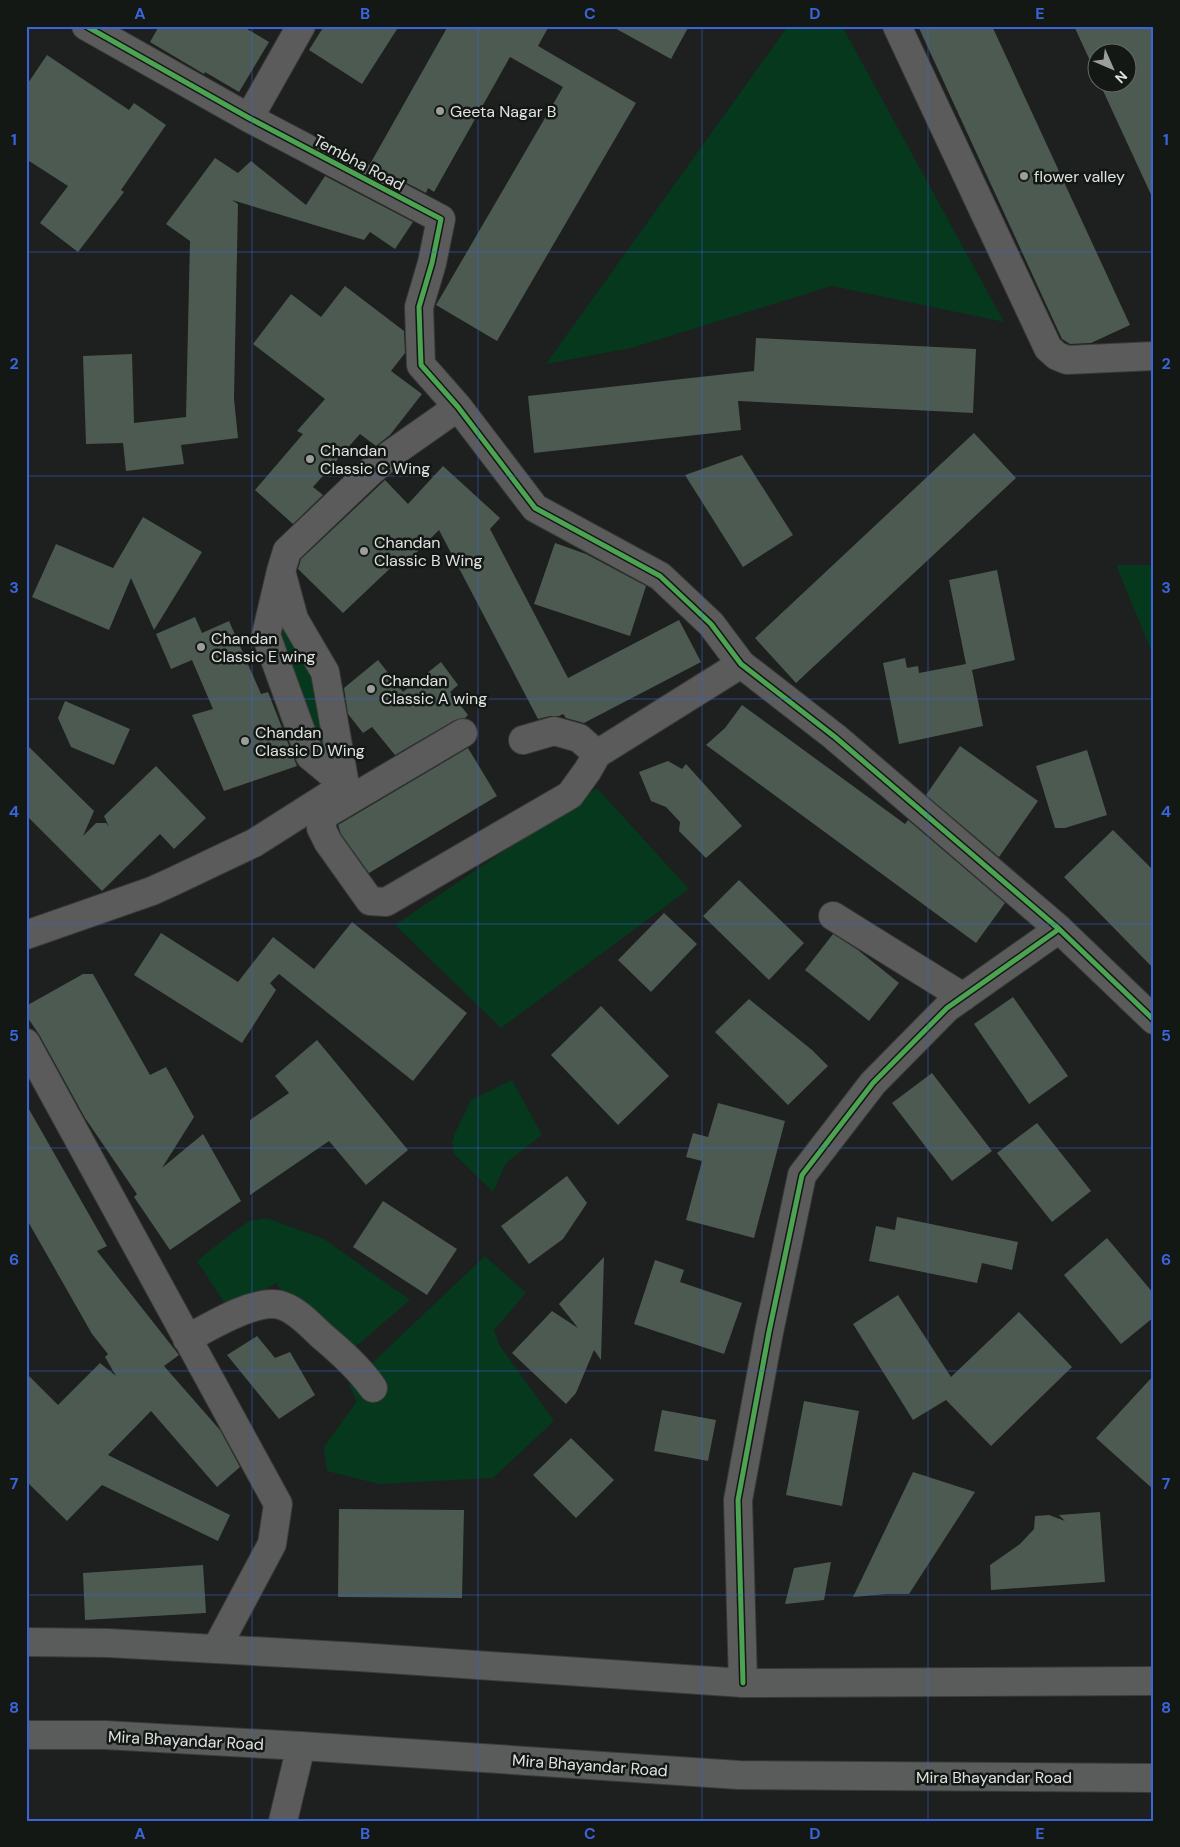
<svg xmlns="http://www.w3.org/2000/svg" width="1180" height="1847" viewBox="0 0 1180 1847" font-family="'DM Sans',sans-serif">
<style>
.green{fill:#05381d}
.building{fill:#4c5a51}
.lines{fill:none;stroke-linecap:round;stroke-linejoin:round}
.street-casing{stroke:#393a39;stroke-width:30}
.primary-casing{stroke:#393a39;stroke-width:30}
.street{stroke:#5a5b5a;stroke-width:28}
.primary{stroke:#595c5a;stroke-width:28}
.cycleway-casing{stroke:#131815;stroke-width:8}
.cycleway{stroke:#4ca352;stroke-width:5}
.grid{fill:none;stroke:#3a64d9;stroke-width:1;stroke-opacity:0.55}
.poi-dot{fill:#9b9e9c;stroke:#131815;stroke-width:2}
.labels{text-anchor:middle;stroke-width:5;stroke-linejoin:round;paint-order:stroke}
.poi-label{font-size:16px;fill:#dfe2e0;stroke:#131815;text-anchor:start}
.street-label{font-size:16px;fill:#dfe2e0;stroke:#131815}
.neatline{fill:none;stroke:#3a64d9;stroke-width:2}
.grid-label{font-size:16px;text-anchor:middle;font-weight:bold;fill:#3a64d9}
</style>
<rect width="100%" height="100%" fill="#1d201e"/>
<!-- green -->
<path class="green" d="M 788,26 L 842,26 L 1004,322 L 832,286 L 631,348 L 546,364 Z
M 1116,565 L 1154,565 L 1154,657 Z
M 281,571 L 325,672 L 345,785 L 310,756 L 266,636 Z
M 597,788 L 689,889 L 501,1028 L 395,925 Z
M 512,1080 L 542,1135 L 506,1163 L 493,1192 L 454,1154 L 452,1143 L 455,1133 L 471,1100 Z
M 267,1218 L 324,1239 L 410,1300 L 353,1349 L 284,1295 L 276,1283 L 229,1310 L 197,1261 L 223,1240 L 249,1221 Z
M 485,1256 L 526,1293 L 494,1330 L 500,1346 L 554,1421 L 493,1478 L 379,1484 L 327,1471 L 324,1447 L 357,1401 L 349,1385 Z"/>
<!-- building -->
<path class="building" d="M 159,26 L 242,26 L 269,42 L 239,92 L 205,72 L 204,74 L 150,42 Z
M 324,26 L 399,26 L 362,84 L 309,50 Z
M 448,26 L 549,26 L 538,46 L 636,103 L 497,341 L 436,305 L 563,87 L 510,57 L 434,192 L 428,188 L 426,193 L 370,164 Z
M 611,26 L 689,26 L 671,59 Z
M 918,26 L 992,26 L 1130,325 L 1091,343 L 1070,344 L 1062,339 Z
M 1074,26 L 1154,26 L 1154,201 L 1099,82 L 1128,82 L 1128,52 L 1098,52 L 1098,78 Z
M 47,55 L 129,110 L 134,103 L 166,125 L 121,190 L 124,192 L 78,252 L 40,223 L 68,186 L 26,159 L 26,86 Z
M 215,158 L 238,173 L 251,161 L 306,205 L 325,176 L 413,222 L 395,249 L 370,232 L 364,240 L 232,200 L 238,204 L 234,399 L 238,438 L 181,445 L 184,464 L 126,471 L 123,443 L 86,444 L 83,356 L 132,354 L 134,423 L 186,417 L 190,241 L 166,224 Z
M 345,286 L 404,331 L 405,353 L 391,371 L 422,394 L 390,435 L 376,446 L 360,434 L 313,487 L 323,495 L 293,524 L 255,490 L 303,434 L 297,431 L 325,399 L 253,344 L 291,294 L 321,317 Z
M 756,338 L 976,349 L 973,413 L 738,401 L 741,430 L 534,453 L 528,396 L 754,371 Z
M 974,433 L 1016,478 L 796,683 L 755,638 Z
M 742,455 L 793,535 L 743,567 L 685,475 Z
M 443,466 L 500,518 L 490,529 L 568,678 L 679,620 L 701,662 L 584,723 L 566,718 L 563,714 L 559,716 L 550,716 L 538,719 L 439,530 L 405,564 L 400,559 L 343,613 L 298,569 L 301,559 L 385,480 L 408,504 Z
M 143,517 L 202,552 L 154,630 L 131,578 L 109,630 L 32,597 L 56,544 L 113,568 Z
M 555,543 L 586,554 L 646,586 L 630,636 L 534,604 Z
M 997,570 L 1015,660 L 972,670 L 983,726 L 899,744 L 883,663 L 905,658 L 907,668 L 918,666 L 919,673 L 966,664 L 949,580 Z
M 195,617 L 202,633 L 229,621 L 261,694 L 268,692 L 297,766 L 224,791 L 192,715 L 213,709 L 192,660 L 171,669 L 156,634 Z
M 378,660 L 403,692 L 441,662 L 458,685 L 450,692 L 468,715 L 465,718 L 455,720 L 395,755 L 372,727 L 363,733 L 348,714 L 344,688 Z
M 65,701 L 130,729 L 114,765 L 71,747 L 58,718 Z
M 742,705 L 905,824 L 908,820 L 1005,903 L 976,943 L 706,745 L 725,728 Z
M 26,744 L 94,811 L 83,836 L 96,823 L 106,823 L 109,827 L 104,816 L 156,766 L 206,818 L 174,849 L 160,834 L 102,891 L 26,815 Z
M 960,746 L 1038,801 L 999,857 L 926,795 Z
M 468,748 L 497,796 L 369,873 L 341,834 L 338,825 Z
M 1087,750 L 1107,815 L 1065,828 L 1055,828 L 1036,766 Z
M 668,761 L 682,769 L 686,764 L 742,826 L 706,858 L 679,831 L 680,822 L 666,807 L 651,801 L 639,772 Z
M 1113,830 L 1154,871 L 1154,969 L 1064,877 Z
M 739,880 L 804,943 L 769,980 L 703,916 Z
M 664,913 L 697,944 L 651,992 L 618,960 Z
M 352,922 L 467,1013 L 413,1081 L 279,974 L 270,983 L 276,990 L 242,1043 L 134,975 L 161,933 L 238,982 L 273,937 L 314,969 Z
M 833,934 L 858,950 L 899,983 L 869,1021 L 805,970 Z
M 83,974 L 93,974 L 150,1075 L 166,1067 L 194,1117 L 162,1168 L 203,1134 L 241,1201 L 170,1250 L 134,1197 L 137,1194 L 85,1118 L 40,1036 L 26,1015 L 26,1006 Z
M 1013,997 L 1068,1076 L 1029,1104 L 974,1024 Z
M 749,999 L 812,1050 L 828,1066 L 788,1105 L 715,1032 Z
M 601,1006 L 669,1076 L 618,1125 L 551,1055 Z
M 317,1040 L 408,1150 L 366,1185 L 329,1141 L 250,1195 L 250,1120 L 289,1093 L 275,1076 Z
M 932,1073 L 992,1151 L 952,1181 L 892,1103 Z
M 718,1103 L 785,1121 L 754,1238 L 686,1220 L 702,1161 L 686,1157 L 693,1133 L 708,1137 Z
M 26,1104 L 107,1246 L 97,1251 L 179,1355 L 164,1366 L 220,1430 L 240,1467 L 217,1487 L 151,1411 L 108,1455 L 230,1515 L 218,1541 L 102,1485 L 67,1521 L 26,1481 L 26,1373 L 58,1405 L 100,1363 L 116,1376 L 105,1357 L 108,1354 L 92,1334 L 26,1218 Z
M 1037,1123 L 1091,1191 L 1052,1222 L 997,1153 Z
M 567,1176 L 587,1203 L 563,1239 L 529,1264 L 501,1226 Z
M 383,1201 L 457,1249 L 427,1295 L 353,1247 Z
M 897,1217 L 1018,1242 L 1012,1270 L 982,1263 L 977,1283 L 869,1261 L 876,1226 L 895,1230 Z
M 1107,1238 L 1154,1294 L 1154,1317 L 1121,1344 L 1064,1275 Z
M 604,1257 L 601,1360 L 594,1350 L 576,1393 L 566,1404 L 512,1353 L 552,1311 L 578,1328 L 559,1304 Z
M 655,1260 L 684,1270 L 680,1282 L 742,1303 L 724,1354 L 634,1324 Z
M 898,1295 L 951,1377 L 1019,1312 L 1072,1367 L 991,1446 L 946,1400 L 913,1420 L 853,1324 Z
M 257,1336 L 275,1358 L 290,1352 L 315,1395 L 279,1419 L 227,1355 Z
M 1154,1375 L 1154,1490 L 1096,1438 Z
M 804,1401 L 859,1411 L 842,1506 L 786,1495 Z
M 662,1410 L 716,1420 L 708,1461 L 654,1451 Z
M 571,1438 L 614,1480 L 576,1518 L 533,1475 Z
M 913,1472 L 975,1492 L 909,1594 L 887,1594 L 853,1597 Z
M 339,1509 L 464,1510 L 462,1598 L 338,1597 Z
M 1100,1512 L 1105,1582 L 991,1590 L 990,1565 L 1020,1544 L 1034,1529 L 1035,1516 L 1049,1515 L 1065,1521 L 1059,1515 Z
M 831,1562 L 824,1600 L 785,1604 L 794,1568 Z
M 203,1565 L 206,1613 L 85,1620 L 83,1573 Z"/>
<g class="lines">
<!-- street casing -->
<g class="street-casing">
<path id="street" d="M 86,26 L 249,118 L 441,219 L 432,263 L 419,307 L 421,365 L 458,407 L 535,508 L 660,576 L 711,624 L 741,664 L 835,737 L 1059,929 L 1154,1020
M 897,26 L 1048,348 L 1057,356 L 1067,360 L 1154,356
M 249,118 L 301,26
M 281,571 L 294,619 L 325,672 L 345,785 L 310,756 L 266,635 L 281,571 L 287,551 L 371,471 L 391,454 L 458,407
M 463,733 L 324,815 L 321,828 L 328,842 L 370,901 L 386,902 L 570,795 L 588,770 L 597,754 L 741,664
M 523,740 L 554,731 L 579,738 L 597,754
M 833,916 L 963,997
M 26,935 L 152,891 L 174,881 L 254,843 L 336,791
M 26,1043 L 278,1504 L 272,1544 L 216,1649
M 187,1339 C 209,1327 259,1296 283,1306 C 298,1311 311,1326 322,1336 C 341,1352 359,1368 373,1388
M 743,1683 L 738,1500 L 769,1332 L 802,1175 L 873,1083 L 947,1008 L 1059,929
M 283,1821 L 301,1746"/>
</g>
<!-- primary casing -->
<g class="primary-casing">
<path id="primary" d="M 26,1642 L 108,1643 L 359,1657 L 743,1683 L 1154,1681
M 26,1735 L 105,1735 L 301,1746 L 739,1775 L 1154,1778"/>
</g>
<!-- street -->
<use href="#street" class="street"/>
<!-- primary -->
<use href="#primary" class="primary"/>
<!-- cycleway casing -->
<g class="cycleway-casing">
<path id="cycleway" d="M 86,26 L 249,118 L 441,219 L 432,263 L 419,307 L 421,365 L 458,407 L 535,508 L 660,576 L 711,624 L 741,664 L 835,737 L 1059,929 L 1154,1020
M 743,1683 L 738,1500 L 769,1332 L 802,1175 L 873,1083 L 947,1008 L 1059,929"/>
</g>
<!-- cycleway -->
<use href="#cycleway" class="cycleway"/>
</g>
<!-- grid -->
<path class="grid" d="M 252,26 L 252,1821M 478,26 L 478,1821M 702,26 L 702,1821M 928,26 L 928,1821M 26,252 L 1154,252M 26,476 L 1154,476M 26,699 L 1154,699M 26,924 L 1154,924M 26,1148 L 1154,1148M 26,1371 L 1154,1371M 26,1595 L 1154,1595"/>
<!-- markers -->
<g class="poi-dot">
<circle cx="440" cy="111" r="5"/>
<circle cx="1024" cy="176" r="5"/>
<circle cx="310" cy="459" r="5"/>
<circle cx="364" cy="551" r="5"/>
<circle cx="201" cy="647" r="5"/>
<circle cx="371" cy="689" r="5"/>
<circle cx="245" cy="741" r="5"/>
</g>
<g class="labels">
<!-- poi labels -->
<g class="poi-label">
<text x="450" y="117">Geeta Nagar B</text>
<text x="1034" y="182">flower valley</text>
<text x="320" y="456">Chandan<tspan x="320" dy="18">Classic C Wing</tspan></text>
<text x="374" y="548">Chandan<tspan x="374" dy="18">Classic B Wing</tspan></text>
<text x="211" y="644">Chandan<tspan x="211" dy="18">Classic E wing</tspan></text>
<text x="381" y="686">Chandan<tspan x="381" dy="18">Classic A wing</tspan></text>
<text x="255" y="738">Chandan<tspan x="255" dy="18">Classic D Wing</tspan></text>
</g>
<!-- street labels -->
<g class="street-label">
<text transform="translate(359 162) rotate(28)" y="6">Tembha Road</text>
<text transform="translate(186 1740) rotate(3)" y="6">Mira Bhayandar Road</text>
<text transform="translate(590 1765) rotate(4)" y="6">Mira Bhayandar Road</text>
<text x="994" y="1783">Mira Bhayandar Road</text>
</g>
</g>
<!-- border -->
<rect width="1180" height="1847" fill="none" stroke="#131815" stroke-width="55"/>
<!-- north arrow -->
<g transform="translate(1112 68) rotate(135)"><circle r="24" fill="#131815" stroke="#656966"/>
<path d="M0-4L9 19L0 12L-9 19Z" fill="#9b9e9c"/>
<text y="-8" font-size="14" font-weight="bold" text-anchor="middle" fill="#dfe2e0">N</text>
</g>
<rect x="28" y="28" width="1124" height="1792" class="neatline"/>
<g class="grid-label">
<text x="140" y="19">A</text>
<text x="365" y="19">B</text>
<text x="590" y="19">C</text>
<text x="815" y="19">D</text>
<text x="1040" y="19">E</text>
<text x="14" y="145">1</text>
<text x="1166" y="145">1</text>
<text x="14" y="369">2</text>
<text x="1166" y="369">2</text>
<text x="14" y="593">3</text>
<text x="1166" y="593">3</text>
<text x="14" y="817">4</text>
<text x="1166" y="817">4</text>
<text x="14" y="1041">5</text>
<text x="1166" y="1041">5</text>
<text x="14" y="1265">6</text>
<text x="1166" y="1265">6</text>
<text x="14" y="1489">7</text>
<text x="1166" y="1489">7</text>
<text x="14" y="1713">8</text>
<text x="1166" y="1713">8</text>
<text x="140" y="1839">A</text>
<text x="365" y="1839">B</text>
<text x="590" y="1839">C</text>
<text x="815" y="1839">D</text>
<text x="1040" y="1839">E</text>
</g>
</svg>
